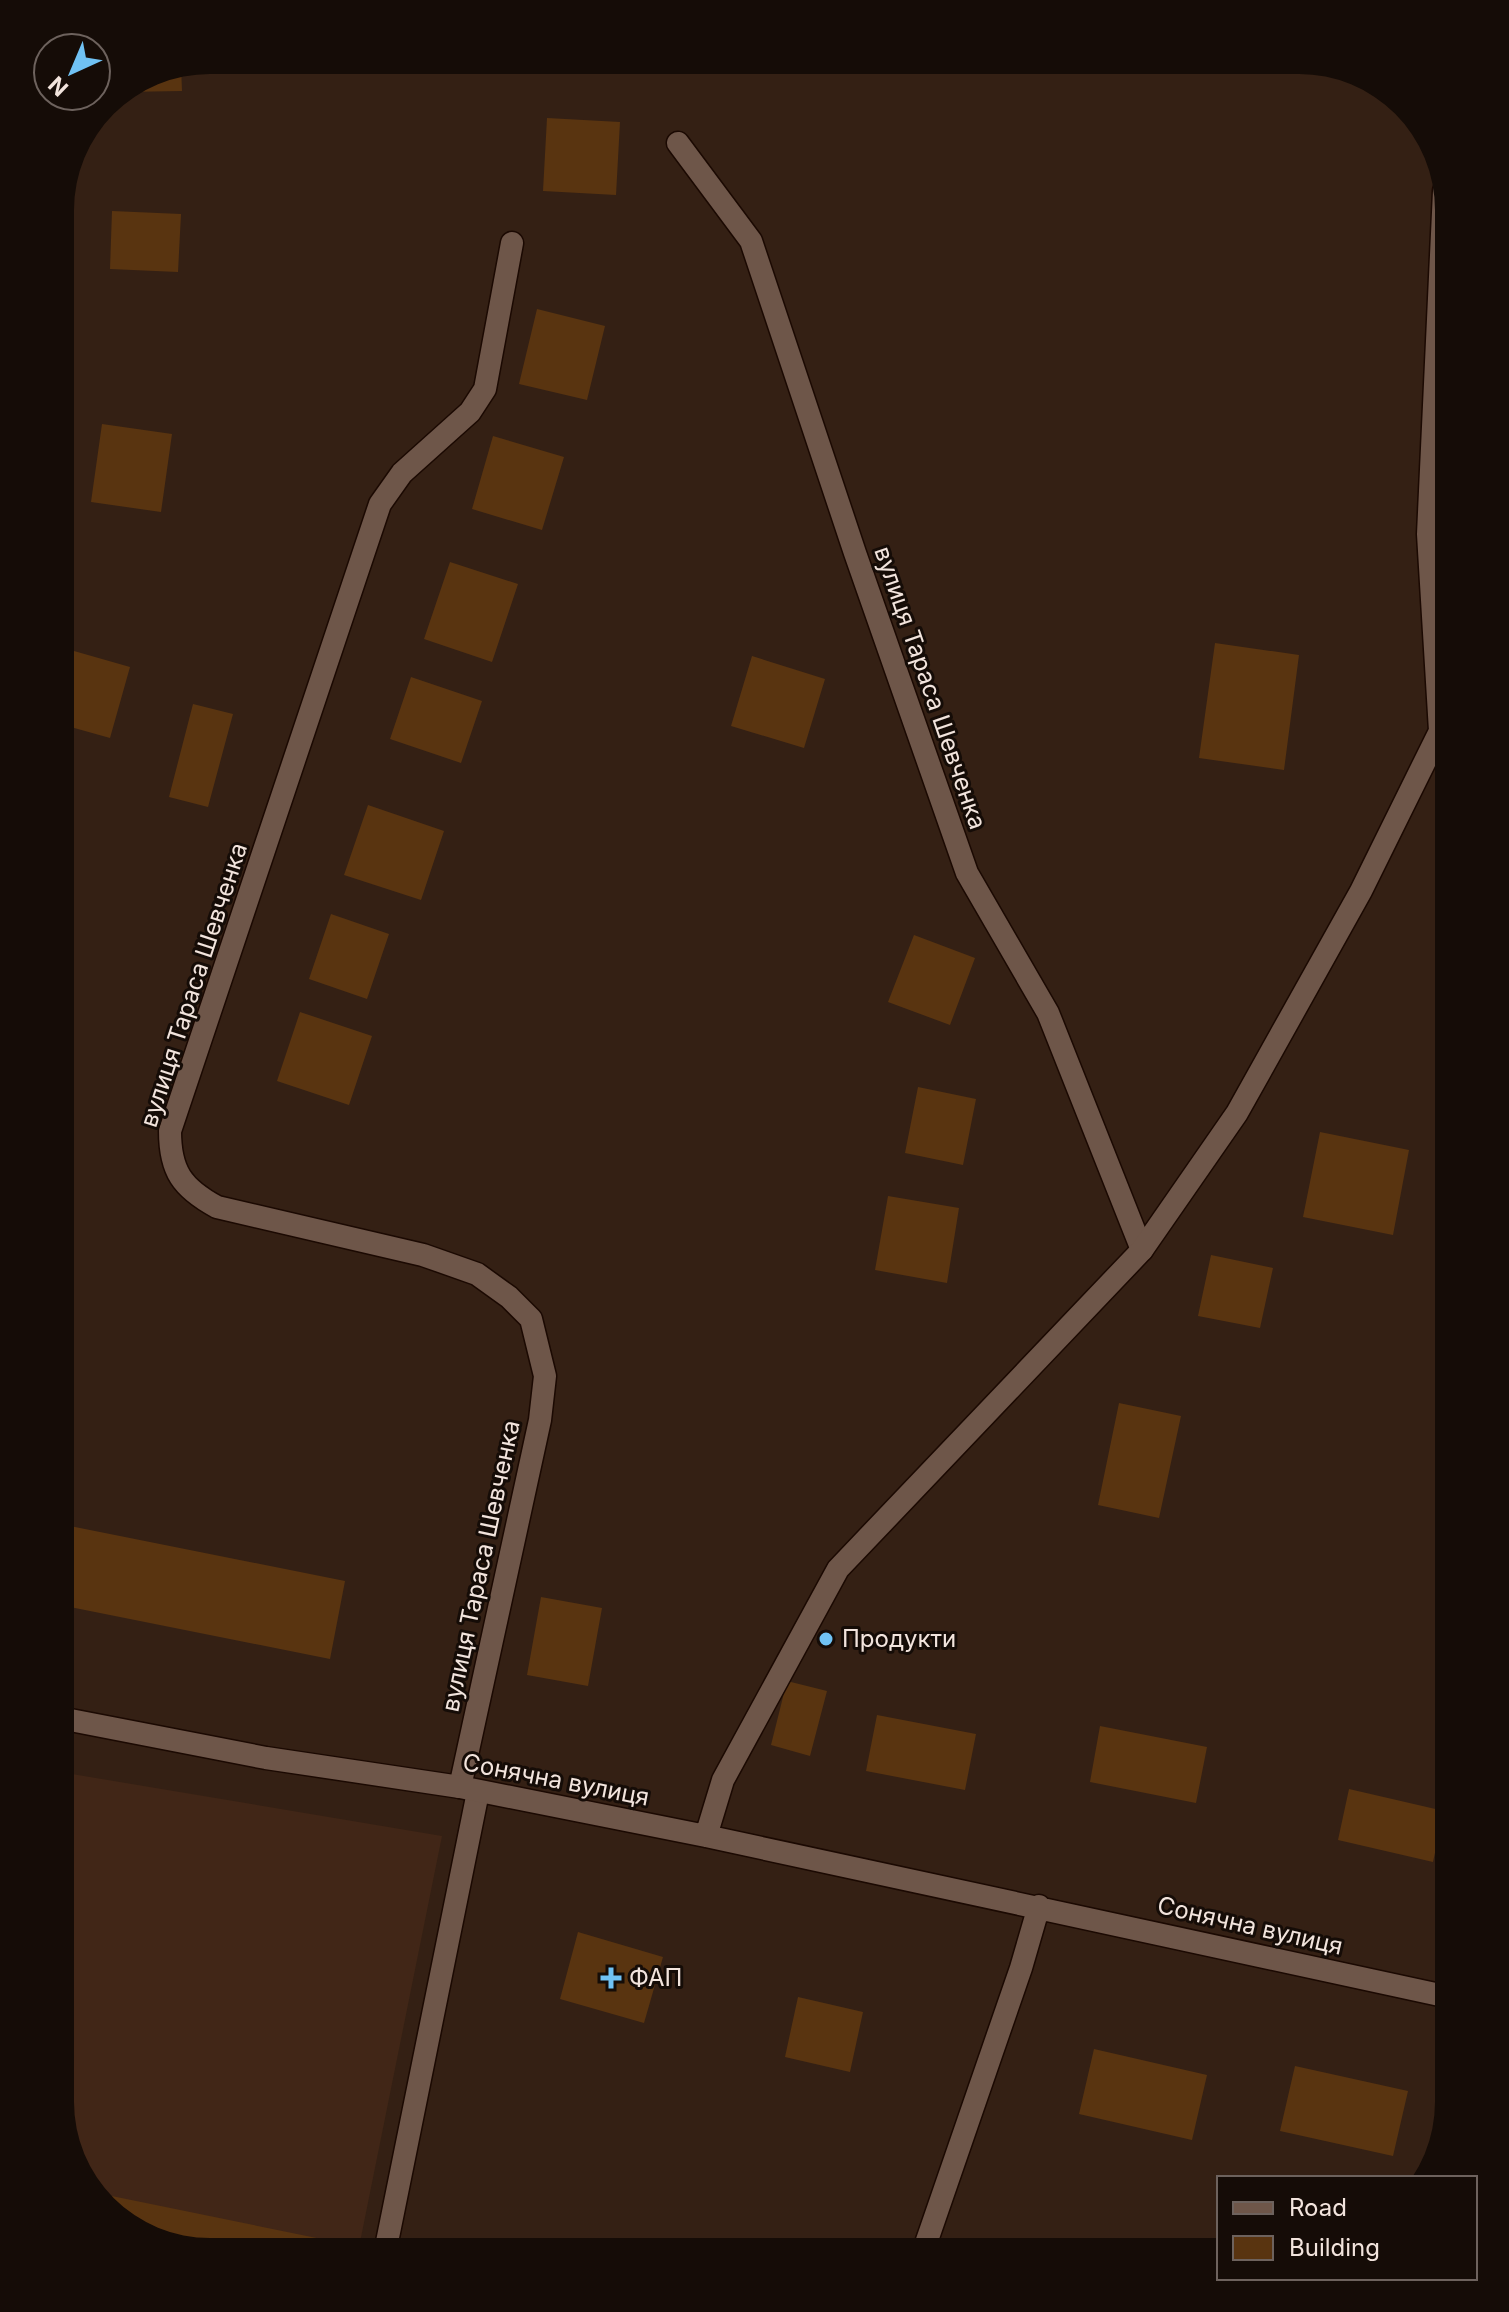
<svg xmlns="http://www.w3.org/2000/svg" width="1509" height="2312" viewBox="0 0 1509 2312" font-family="Inter,sans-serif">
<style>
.built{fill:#412617}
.building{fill:#593410}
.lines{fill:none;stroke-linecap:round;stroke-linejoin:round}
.service-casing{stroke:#1b0902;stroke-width:25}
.minor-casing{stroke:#1b0902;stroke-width:25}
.service{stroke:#6e5649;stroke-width:22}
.minor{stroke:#6e5649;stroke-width:22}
.poi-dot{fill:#70c2f4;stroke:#150c07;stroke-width:3}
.labels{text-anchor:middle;stroke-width:6;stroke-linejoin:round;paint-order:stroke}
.street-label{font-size:24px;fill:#f2e4dd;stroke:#150c07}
.poi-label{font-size:24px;fill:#f2e4dd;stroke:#150c07;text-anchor:start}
</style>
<rect width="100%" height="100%" fill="#342014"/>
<!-- built -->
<path class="built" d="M 60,1772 L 442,1836 L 358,2252 L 201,2252 L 127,2227 L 76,2169 L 60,2102 Z"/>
<!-- building -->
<path class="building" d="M 181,66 L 182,91 L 122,92 L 153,71 Z
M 547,118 L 620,122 L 616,195 L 543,191 Z
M 112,211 L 181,214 L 178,272 L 110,269 Z
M 537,309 L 605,326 L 587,400 L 519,384 Z
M 102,424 L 172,434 L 161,512 L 91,502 Z
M 493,436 L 564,457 L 542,530 L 472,509 Z
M 450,562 L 518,584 L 492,662 L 424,639 Z
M 1215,643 L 1299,655 L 1284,770 L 1199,758 Z
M 60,647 L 130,667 L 110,738 L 60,724 Z
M 752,656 L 825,679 L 804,748 L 731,726 Z
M 411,677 L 482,701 L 461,763 L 390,739 Z
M 193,704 L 233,714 L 208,807 L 169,797 Z
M 368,805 L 444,831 L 421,900 L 344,875 Z
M 331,914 L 389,934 L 367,999 L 309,979 Z
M 914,935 L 975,958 L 950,1025 L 888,1002 Z
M 300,1012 L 372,1036 L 349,1105 L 277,1081 Z
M 918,1087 L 976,1099 L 963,1165 L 905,1153 Z
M 1320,1132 L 1409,1150 L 1393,1235 L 1303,1217 Z
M 888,1196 L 959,1208 L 947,1283 L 875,1270 Z
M 1211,1255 L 1273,1268 L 1260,1328 L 1198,1316 Z
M 1119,1403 L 1181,1416 L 1159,1518 L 1098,1505 Z
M 60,1524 L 345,1581 L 330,1659 L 60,1605 Z
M 541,1597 L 602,1608 L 588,1686 L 527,1675 Z
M 787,1681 L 827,1691 L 810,1756 L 771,1745 Z
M 877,1715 L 976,1734 L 965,1790 L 866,1771 Z
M 1100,1726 L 1207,1747 L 1196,1803 L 1090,1782 Z
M 1349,1789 L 1444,1811 L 1433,1862 L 1338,1840 Z
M 578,1932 L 663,1957 L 644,2023 L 560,1999 Z
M 798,1997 L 863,2012 L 850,2072 L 785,2057 Z
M 1094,2049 L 1207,2075 L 1192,2140 L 1079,2114 Z
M 1295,2066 L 1408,2091 L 1393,2156 L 1280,2131 Z
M 97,2193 L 351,2245 L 350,2252 L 201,2252 L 127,2227 Z"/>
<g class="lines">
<!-- service casing -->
<g class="service-casing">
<path id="service" d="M 678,143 L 751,241 L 855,553 L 967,873 L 1048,1013 L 1142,1250
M 460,1787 L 540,1420 L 545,1376 L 531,1319 L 509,1297 L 477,1274 L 423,1255 L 217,1207 C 182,1188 170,1171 170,1131 L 380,504 L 402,473 L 470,412 L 485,389 L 512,243
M 385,2252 L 478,1792"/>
</g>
<!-- minor casing -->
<g class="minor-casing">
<path id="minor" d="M 60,1718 L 266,1758 L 460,1787 L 706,1836 L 1449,1997
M 706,1836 L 723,1780 L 838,1569 L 1142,1250 L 1237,1113 L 1361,891 L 1440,731 L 1428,534 L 1444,191
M 923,2252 L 1021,1968 L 1039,1906"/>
</g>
<!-- service -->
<use href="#service" class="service"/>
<!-- minor -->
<use href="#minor" class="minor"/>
</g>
<!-- markers -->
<g class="poi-dot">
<circle cx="826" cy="1639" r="8"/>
<path d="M607 1966h8v8h8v8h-8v8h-8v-8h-8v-8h8z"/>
</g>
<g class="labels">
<!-- street labels -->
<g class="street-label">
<text transform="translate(930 688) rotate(71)" y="8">вулиця Тараса Шевченка</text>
<text transform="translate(194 985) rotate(-72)" y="8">вулиця Тараса Шевченка</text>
<text transform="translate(481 1566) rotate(-78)" y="8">вулиця Тараса Шевченка</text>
<text transform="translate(556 1780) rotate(11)" y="8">Сонячна вулиця</text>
<text transform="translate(1250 1926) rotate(13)" y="8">Сонячна вулиця</text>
</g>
<!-- poi labels -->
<g class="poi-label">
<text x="842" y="1647">Продукти</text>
<text x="629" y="1986">ФАП</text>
</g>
</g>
<!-- crop -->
<path d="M0 0H1509V2312H0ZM210 74H1299A136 136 0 0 1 1435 210V2102A136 136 0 0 1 1299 2238H210A136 136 0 0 1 74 2102V210A136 136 0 0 1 210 74Z" fill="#150c07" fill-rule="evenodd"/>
<!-- legend -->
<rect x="1217" y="2176" width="260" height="104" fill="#150c07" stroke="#6d625d" stroke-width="2"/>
<rect x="1233" y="2202" width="40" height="12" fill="#6e5649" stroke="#6d625d" stroke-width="2"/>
<text x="1289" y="2216" font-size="24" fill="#f2e4dd">Road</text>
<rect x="1233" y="2236" width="40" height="24" fill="#593410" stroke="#6d625d" stroke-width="2"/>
<text x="1289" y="2256" font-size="24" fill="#f2e4dd">Building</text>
<!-- north arrow -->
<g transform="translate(72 72) rotate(224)"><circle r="38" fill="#150c07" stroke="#6d625d" stroke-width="2"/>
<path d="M0-6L14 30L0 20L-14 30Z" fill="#70c2f4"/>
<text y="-12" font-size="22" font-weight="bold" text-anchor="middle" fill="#f2e4dd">N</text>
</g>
</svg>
